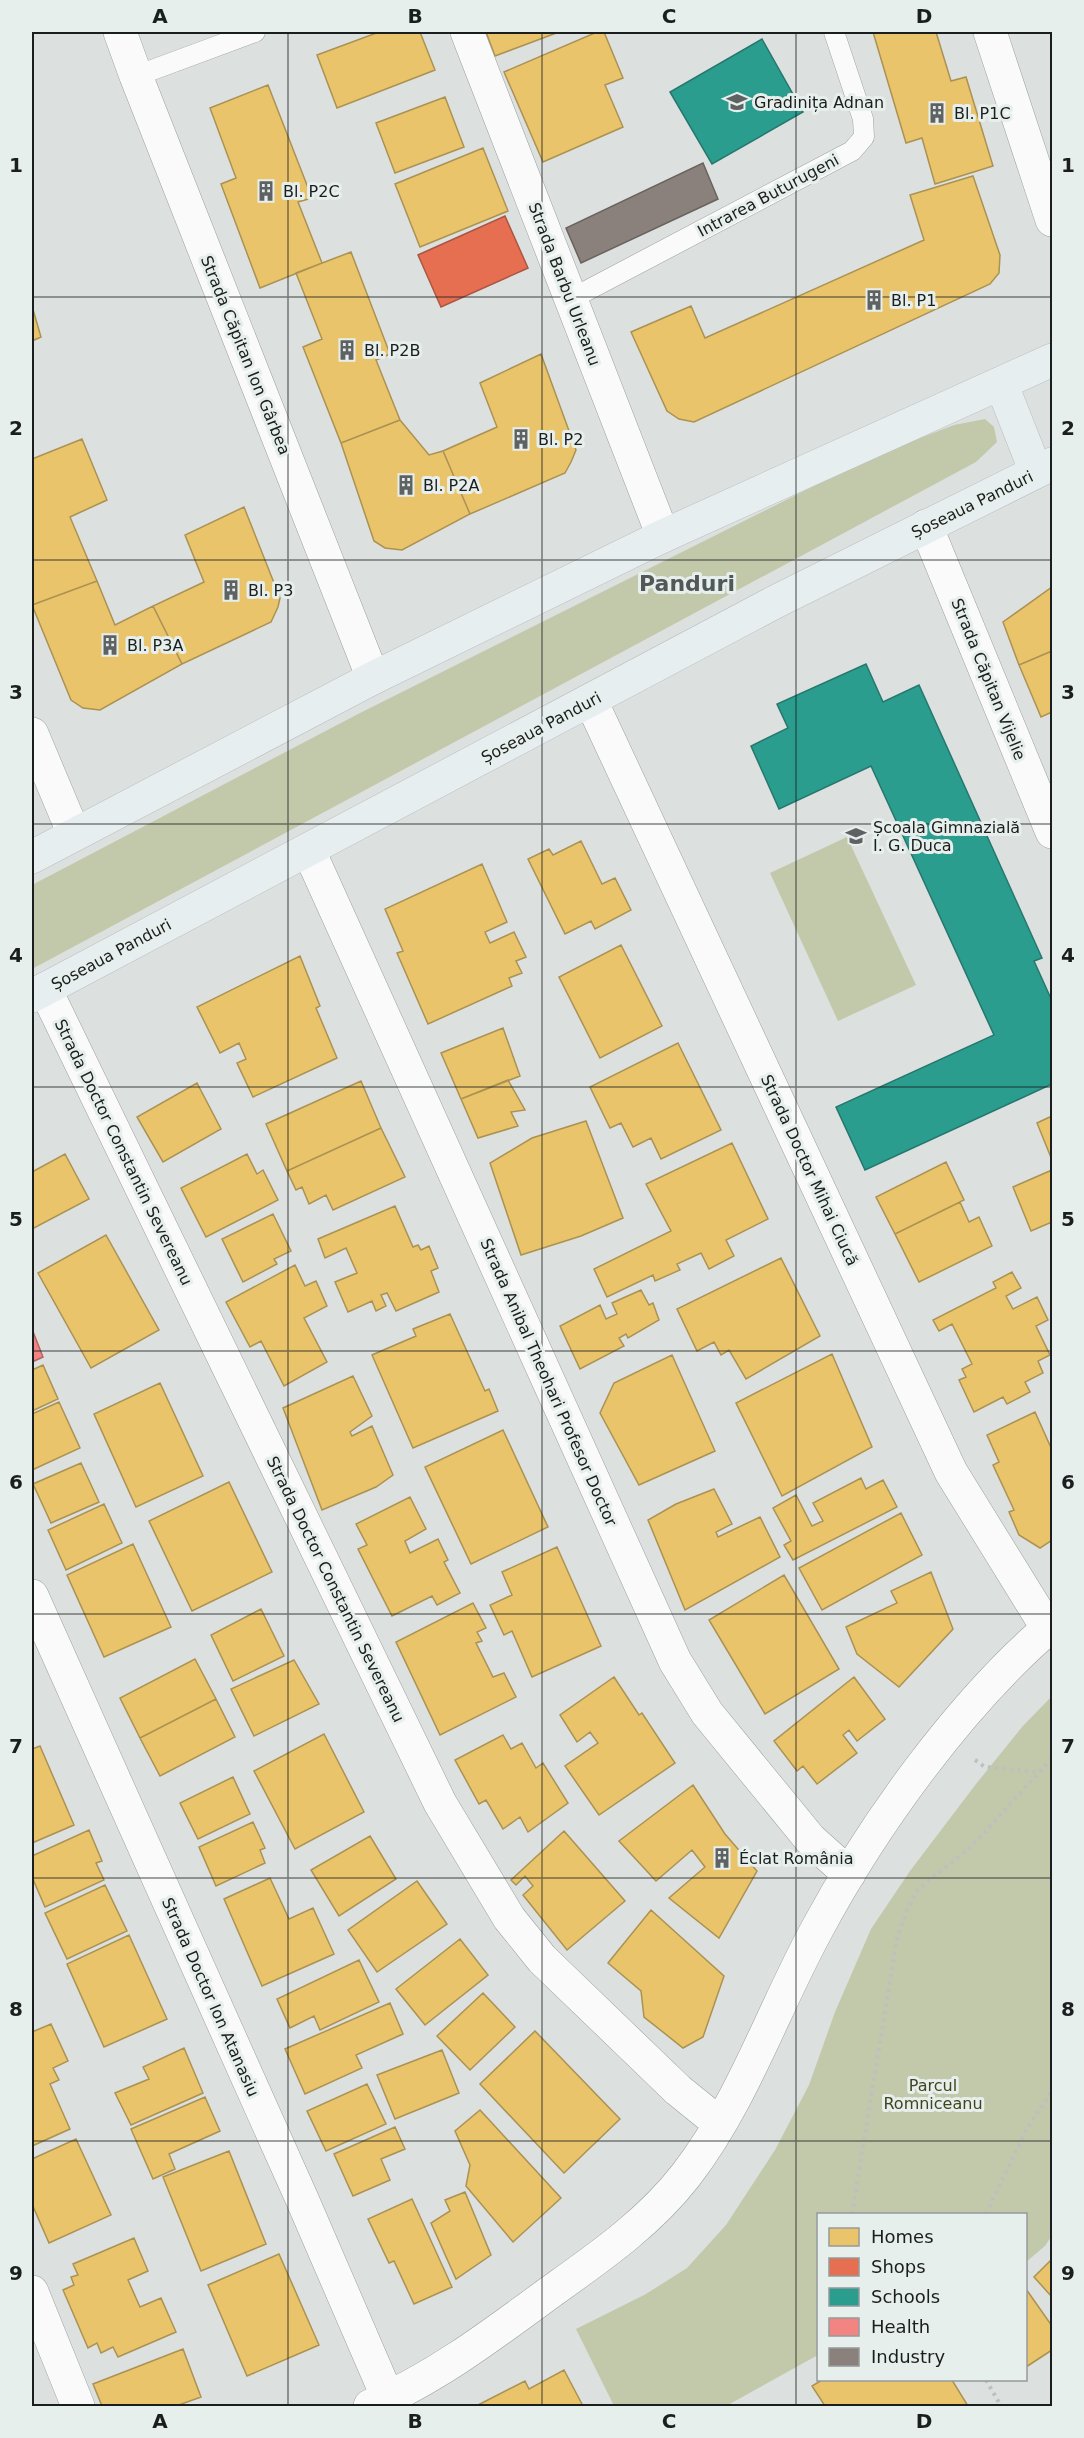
<svg xmlns="http://www.w3.org/2000/svg" width="1084" height="2438" viewBox="0 0 1084 2438" font-family="'DejaVu Sans',sans-serif">
<style>
.green{fill:#c2c9aa}
.homes{fill:#e9c46a;stroke:#ab9253;stroke-width:1.5}
.shops{fill:#e76f51;stroke:#aa5742;stroke-width:1.5}
.schools{fill:#2a9d8f;stroke:#26776d;stroke-width:1.5}
.health{fill:#f28482;stroke:#b26564;stroke-width:1.5}
.industry{fill:#8a817c;stroke:#696360;stroke-width:1.5}
.lines{fill:none;stroke-linecap:round;stroke-linejoin:round}
.lane-casing{stroke:#9ca09f;stroke-width:21}
.street-casing{stroke:#9ca09f;stroke-width:34}
.primary-casing{stroke:#bcbebe;stroke-width:34}
.path{stroke:#bebfbe;stroke-width:4;stroke-dasharray:3 4.5;stroke-linecap:butt}
.lane{stroke:#fafafa;stroke-width:20}
.street{stroke:#fafafa;stroke-width:33}
.primary{stroke:#e6eef0;stroke-width:33}
.grid{fill:none;stroke:#1b1e1e;stroke-width:1.5;stroke-opacity:0.55}
.labels{text-anchor:middle;stroke-width:6;stroke-linejoin:round;paint-order:stroke}
.poi-label{font-size:16px;fill:#1b1e1e;stroke:#e7efed;text-anchor:start}
.street-label{font-size:16px;fill:#1b1e1e;stroke:#e7efed}
.park-label{font-size:16px;fill:#40451d;stroke:#e7efed}
.district-label{font-size:22px;font-weight:bold;fill:#525857;stroke:#e7efed}
.neatline{fill:none;stroke:#1b1e1e;stroke-width:2}
.grid-label{font-size:20px;text-anchor:middle;font-weight:bold;fill:#1b1e1e}
</style>
<rect width="100%" height="100%" fill="#dce0df"/>
<!-- green -->
<path class="green" d="M 985,419 L 994,427 L 997,442 L 976,462 L 32,969 L 32,885 L 358,714 L 876,455 L 954,425 Z
M 847,837 L 916,985 L 838,1021 L 770,873 Z
M 1052,1696 L 1052,2235 L 1045,2246 L 1026,2262 L 1026,2214 L 818,2214 L 818,2355 L 726,2406 L 614,2406 L 576,2329 L 646,2294 L 687,2268 L 726,2225 L 775,2150 L 809,2085 L 835,2012 L 871,1929 L 910,1871 L 976,1784 L 1022,1727 Z"/>
<!-- homes -->
<path class="homes" d="M 379,32 L 420,32 L 435,70 L 337,108 L 317,55 Z
M 486,32 L 559,32 L 495,56 Z
M 597,32 L 604,32 L 623,78 L 605,85 L 623,127 L 543,162 L 504,72 Z
M 873,32 L 936,32 L 951,81 L 966,77 L 993,166 L 935,184 L 922,138 L 906,143 Z
M 268,85 L 312,198 L 298,202 L 322,263 L 260,288 L 221,184 L 236,178 L 210,108 Z
M 445,97 L 464,147 L 395,173 L 376,123 Z
M 483,148 L 508,211 L 420,247 L 395,184 Z
M 973,176 L 1000,255 L 999,273 L 990,284 L 694,422 L 679,419 L 667,411 L 631,332 L 691,306 L 705,338 L 924,240 L 910,195 Z
M 351,252 L 390,354 L 376,360 L 400,420 L 341,443 L 303,347 L 322,339 L 296,273 Z
M 32,306 L 41,337 L 32,341 Z
M 541,354 L 576,450 L 571,462 L 565,473 L 470,514 L 443,451 L 497,427 L 480,383 Z
M 400,420 L 429,455 L 443,451 L 470,514 L 402,550 L 385,548 L 374,541 L 341,443 Z
M 82,439 L 107,500 L 70,517 L 97,581 L 32,605 L 32,459 Z
M 244,507 L 280,598 L 278,607 L 271,622 L 182,664 L 153,606 L 204,582 L 185,535 Z
M 97,581 L 115,625 L 153,606 L 182,664 L 100,710 L 83,708 L 71,700 L 32,605 Z
M 1052,587 L 1052,651 L 1019,665 L 1003,622 Z
M 1052,651 L 1052,712 L 1041,717 L 1019,665 Z
M 581,841 L 602,884 L 615,878 L 631,910 L 595,929 L 591,921 L 565,934 L 528,859 L 549,849 L 553,855 Z
M 482,864 L 507,922 L 485,932 L 490,943 L 514,932 L 526,957 L 516,961 L 522,973 L 509,978 L 512,986 L 428,1024 L 397,953 L 403,951 L 385,909 Z
M 621,945 L 662,1026 L 600,1058 L 559,977 Z
M 300,956 L 320,1006 L 316,1008 L 337,1058 L 253,1097 L 237,1063 L 246,1059 L 239,1043 L 220,1053 L 197,1007 Z
M 503,1028 L 520,1076 L 461,1099 L 441,1053 Z
M 678,1043 L 721,1130 L 661,1159 L 651,1138 L 633,1147 L 621,1123 L 610,1128 L 590,1087 Z
M 508,1080 L 525,1110 L 511,1112 L 518,1126 L 478,1138 L 461,1099 Z
M 361,1081 L 381,1128 L 287,1171 L 266,1124 Z
M 197,1083 L 221,1129 L 163,1162 L 137,1117 Z
M 1052,1116 L 1052,1160 L 1037,1123 Z
M 586,1121 L 623,1218 L 581,1236 L 521,1255 L 490,1163 L 532,1138 Z
M 381,1128 L 405,1177 L 333,1210 L 326,1195 L 309,1204 L 302,1187 L 296,1190 L 287,1171 Z
M 732,1143 L 768,1219 L 726,1240 L 734,1256 L 709,1269 L 701,1253 L 677,1264 L 680,1270 L 655,1281 L 653,1275 L 607,1297 L 594,1269 L 671,1231 L 646,1184 Z
M 65,1154 L 89,1199 L 32,1229 L 32,1172 Z
M 247,1154 L 257,1174 L 263,1170 L 278,1200 L 206,1237 L 181,1188 Z
M 946,1162 L 964,1200 L 895,1234 L 876,1197 Z
M 1052,1170 L 1052,1222 L 1031,1231 L 1013,1187 Z
M 960,1202 L 969,1222 L 979,1217 L 992,1246 L 919,1282 L 895,1234 Z
M 395,1206 L 413,1247 L 418,1245 L 421,1250 L 429,1246 L 438,1268 L 431,1271 L 439,1292 L 396,1311 L 387,1293 L 381,1295 L 386,1306 L 376,1311 L 372,1301 L 348,1312 L 335,1282 L 357,1273 L 346,1248 L 325,1258 L 318,1239 Z
M 273,1214 L 291,1251 L 274,1259 L 277,1264 L 243,1282 L 222,1239 Z
M 106,1235 L 159,1330 L 91,1368 L 38,1273 Z
M 781,1258 L 820,1336 L 746,1379 L 729,1350 L 721,1355 L 714,1342 L 697,1351 L 677,1309 Z
M 295,1265 L 305,1286 L 316,1281 L 327,1306 L 304,1318 L 327,1362 L 284,1386 L 261,1341 L 250,1347 L 226,1302 Z
M 1012,1272 L 1021,1288 L 1006,1296 L 1013,1309 L 1037,1297 L 1048,1320 L 1036,1326 L 1050,1355 L 1038,1361 L 1043,1373 L 1025,1382 L 1030,1392 L 1007,1404 L 1003,1397 L 974,1412 L 959,1380 L 966,1377 L 962,1369 L 972,1364 L 952,1324 L 939,1331 L 933,1320 L 996,1288 L 993,1282 Z
M 641,1290 L 649,1305 L 653,1303 L 659,1320 L 628,1338 L 626,1334 L 619,1338 L 624,1346 L 580,1369 L 560,1326 L 600,1305 L 606,1319 L 617,1314 L 612,1303 Z
M 450,1314 L 485,1391 L 489,1389 L 498,1411 L 413,1448 L 372,1355 L 416,1336 L 413,1329 Z
M 832,1354 L 872,1447 L 782,1496 L 736,1403 Z
M 672,1355 L 715,1451 L 639,1485 L 600,1413 L 614,1383 Z
M 43,1365 L 58,1399 L 32,1411 L 32,1370 Z
M 353,1376 L 372,1416 L 350,1432 L 352,1436 L 372,1426 L 393,1475 L 376,1487 L 322,1510 L 283,1408 Z
M 160,1383 L 203,1476 L 136,1507 L 94,1414 Z
M 59,1402 L 80,1448 L 32,1470 L 32,1414 Z
M 1035,1412 L 1052,1450 L 1052,1540 L 1040,1548 L 1019,1535 L 1009,1512 L 1014,1510 L 993,1465 L 999,1462 L 987,1435 Z
M 503,1430 L 548,1527 L 471,1564 L 425,1467 Z
M 81,1463 L 99,1502 L 51,1523 L 33,1484 Z
M 861,1478 L 866,1489 L 883,1480 L 897,1507 L 793,1560 L 784,1545 L 791,1541 L 773,1508 L 796,1495 L 812,1526 L 823,1521 L 813,1503 Z
M 229,1482 L 272,1572 L 192,1611 L 149,1521 Z
M 714,1489 L 732,1524 L 716,1532 L 718,1537 L 760,1517 L 780,1557 L 685,1610 L 648,1520 L 676,1504 Z
M 410,1497 L 426,1529 L 405,1541 L 410,1553 L 438,1539 L 448,1560 L 444,1562 L 460,1593 L 437,1605 L 432,1596 L 392,1616 L 358,1549 L 367,1545 L 356,1524 Z
M 104,1504 L 122,1543 L 66,1570 L 48,1530 Z
M 901,1513 L 922,1555 L 822,1610 L 799,1568 Z
M 133,1544 L 171,1627 L 104,1657 L 67,1575 Z
M 557,1547 L 601,1646 L 532,1677 L 512,1631 L 504,1635 L 490,1605 L 512,1595 L 502,1572 Z
M 931,1572 L 953,1629 L 899,1687 L 857,1654 L 846,1627 L 897,1603 L 891,1591 Z
M 784,1575 L 839,1669 L 765,1714 L 709,1620 Z
M 473,1603 L 486,1628 L 477,1632 L 482,1641 L 476,1643 L 493,1677 L 504,1673 L 516,1697 L 440,1735 L 396,1642 Z
M 261,1609 L 284,1656 L 233,1681 L 211,1635 Z
M 195,1659 L 216,1699 L 140,1738 L 120,1698 Z
M 294,1660 L 319,1704 L 254,1736 L 231,1689 Z
M 614,1677 L 639,1715 L 642,1713 L 675,1763 L 599,1815 L 565,1766 L 598,1743 L 590,1732 L 577,1742 L 560,1715 Z
M 854,1677 L 885,1719 L 857,1741 L 849,1730 L 843,1735 L 857,1753 L 817,1784 L 803,1766 L 797,1771 L 774,1741 Z
M 216,1699 L 235,1737 L 160,1776 L 140,1738 Z
M 324,1734 L 364,1812 L 295,1849 L 254,1771 Z
M 503,1735 L 511,1749 L 522,1743 L 536,1768 L 543,1763 L 568,1803 L 528,1832 L 520,1817 L 503,1829 L 486,1800 L 479,1804 L 455,1760 Z
M 40,1746 L 74,1825 L 32,1843 L 32,1749 Z
M 233,1777 L 250,1814 L 198,1839 L 180,1803 Z
M 693,1785 L 725,1834 L 757,1871 L 719,1938 L 669,1898 L 705,1867 L 692,1850 L 656,1881 L 619,1841 Z
M 253,1822 L 265,1848 L 260,1850 L 265,1863 L 216,1886 L 199,1847 Z
M 89,1830 L 102,1861 L 96,1863 L 104,1880 L 45,1907 L 32,1877 L 32,1856 Z
M 564,1831 L 625,1901 L 567,1950 L 523,1895 L 533,1886 L 525,1876 L 516,1885 L 511,1880 Z
M 370,1836 L 396,1879 L 339,1916 L 311,1870 Z
M 270,1878 L 289,1919 L 313,1908 L 334,1954 L 262,1986 L 224,1899 Z
M 417,1881 L 447,1924 L 377,1972 L 348,1930 Z
M 105,1885 L 127,1931 L 67,1959 L 45,1913 Z
M 651,1910 L 724,1976 L 703,2037 L 683,2048 L 644,2017 L 641,1991 L 608,1963 Z
M 129,1935 L 167,2019 L 104,2047 L 67,1964 Z
M 460,1939 L 488,1975 L 425,2025 L 396,1989 Z
M 359,1960 L 379,2002 L 320,2030 L 314,2016 L 290,2028 L 277,1999 Z
M 483,1993 L 515,2027 L 470,2070 L 437,2036 Z
M 390,2003 L 403,2034 L 356,2055 L 362,2068 L 305,2094 L 285,2049 Z
M 51,2024 L 68,2061 L 53,2068 L 59,2080 L 50,2084 L 70,2129 L 32,2146 L 32,2032 Z
M 535,2031 L 620,2119 L 564,2173 L 480,2084 Z
M 184,2048 L 203,2093 L 131,2125 L 115,2093 L 149,2079 L 143,2067 Z
M 442,2050 L 459,2093 L 395,2119 L 377,2075 Z
M 367,2084 L 386,2124 L 326,2151 L 307,2111 Z
M 205,2097 L 220,2131 L 169,2154 L 175,2169 L 153,2179 L 131,2129 Z
M 480,2110 L 561,2198 L 513,2242 L 466,2186 L 470,2165 L 455,2131 Z
M 395,2127 L 405,2149 L 381,2159 L 390,2180 L 353,2196 L 334,2154 Z
M 76,2139 L 111,2215 L 49,2243 L 32,2204 L 32,2159 Z
M 229,2151 L 266,2244 L 201,2271 L 163,2177 Z
M 465,2192 L 491,2255 L 456,2279 L 431,2223 L 450,2211 L 445,2200 Z
M 412,2199 L 452,2287 L 414,2304 L 394,2261 L 389,2263 L 368,2219 Z
M 134,2238 L 148,2271 L 128,2280 L 140,2307 L 161,2298 L 176,2332 L 118,2357 L 113,2347 L 101,2353 L 97,2343 L 88,2348 L 63,2290 L 74,2285 L 71,2277 L 78,2275 L 73,2264 Z
M 279,2254 L 319,2345 L 247,2376 L 208,2285 Z
M 1052,2259 L 1052,2297 L 1034,2277 Z
M 1026,2289 L 1052,2326 L 1052,2350 L 1026,2367 Z
M 183,2349 L 201,2397 L 176,2406 L 102,2406 L 93,2384 Z
M 564,2370 L 583,2406 L 476,2406 L 525,2381 L 529,2389 Z
M 822,2380 L 952,2380 L 968,2406 L 825,2406 L 812,2386 Z"/>
<!-- shops -->
<path class="shops" d="M 505,216 L 528,268 L 441,307 L 418,255 Z"/>
<!-- schools -->
<path class="schools" d="M 762,39 L 803,112 L 712,164 L 670,92 Z
M 866,664 L 883,702 L 919,685 L 1042,958 L 1034,961 L 1052,1001 L 1052,1084 L 865,1170 L 836,1107 L 994,1035 L 871,766 L 779,809 L 751,746 L 788,728 L 777,704 Z"/>
<!-- health -->
<path class="health" d="M 32,1329 L 43,1357 L 32,1362 Z"/>
<!-- industry -->
<path class="industry" d="M 703,163 L 718,199 L 581,263 L 566,228 Z"/>
<g class="lines">
<!-- lane casing -->
<g class="lane-casing">
<path id="lane" d="M 136,76 L 255,32
M 571,299 L 852,151 L 864,137 L 863,119 L 834,32"/>
</g>
<!-- street casing -->
<g class="street-casing">
<path id="street" d="M 120,32 L 136,76 L 373,678
M 467,32 L 663,536
M 990,32 L 1052,220
M 926,526 L 1052,832
M 591,701 L 951,1472 L 1048,1629
M 32,734 L 74,834
M 309,851 L 675,1661 L 707,1713 L 810,1839 L 849,1874
M 45,989 L 440,1803 L 509,1918 L 542,1959 L 678,2090 L 720,2124
M 32,1596 L 302,2199 L 388,2398
M 32,2292 L 78,2406
M 370,2406 C 435,2378 492,2335 549,2293 C 598,2258 649,2223 686,2175 C 743,2101 772,2012 816,1931 C 872,1826 961,1702 1052,1625"/>
</g>
<!-- primary casing -->
<g class="primary-casing">
<path id="primary" d="M 1001,383 L 1036,472
M 32,857 L 373,678 L 663,536 L 1052,360
M 32,996 L 775,602 L 1052,464"/>
</g>
<!-- path -->
<path class="path" d="M 975,1760 L 985,1767 L 1039,1772
M 852,2214 L 897,1938 L 907,1910 L 918,1889 L 972,1846 L 1052,1758
M 986,2214 L 1027,2128 L 1052,2091
M 986,2380 L 1001,2406"/>
<!-- lane -->
<use href="#lane" class="lane"/>
<!-- street -->
<use href="#street" class="street"/>
<!-- primary -->
<use href="#primary" class="primary"/>
</g>
<!-- grid -->
<path class="grid" d="M 288,32 L 288,2406M 542,32 L 542,2406M 796,32 L 796,2406M 32,297 L 1052,297M 32,560 L 1052,560M 32,824 L 1052,824M 32,1087 L 1052,1087M 32,1351 L 1052,1351M 32,1614 L 1052,1614M 32,1878 L 1052,1878M 32,2141 L 1052,2141"/>
<!-- icons -->
<defs>
<g id="school-bare" transform="scale(1.62)"><path d="M0-5L7-2L0 1L-7-2ZM-4 1L0 2.5L4 1V4Q0 6-4 4Z" fill="#5f6262" stroke="#e7efed" stroke-width="2.5" paint-order="stroke"/></g>
<g id="building-bare" transform="scale(1.62)"><path d="M-4-6H4V6H1V3H-1V6H-4ZM-2.5-4.3h1.7v1.8h-1.7ZM.8-4.3h1.7v1.8H.8ZM-2.5-1h1.7V.8h-1.7ZM.8-1h1.7V.8H.8Z" fill="#5f6262" stroke="#e7efed" stroke-width="2.5" paint-order="stroke"/></g>
</defs>
<g fill-rule="evenodd">
<use href="#school-bare" x="737" y="102"/>
<use href="#building-bare" x="937" y="113"/>
<use href="#building-bare" x="266" y="191"/>
<use href="#building-bare" x="874" y="300"/>
<use href="#building-bare" x="347" y="350"/>
<use href="#building-bare" x="521" y="439"/>
<use href="#building-bare" x="406" y="485"/>
<use href="#building-bare" x="231" y="590"/>
<use href="#building-bare" x="110" y="645"/>
<use href="#school-bare" x="856" y="836"/>
<use href="#building-bare" x="722" y="1858"/>
</g>
<g class="labels">
<!-- poi labels -->
<g class="poi-label">
<text x="754" y="108">Gradinița Adnan</text>
<text x="954" y="119">Bl. P1C</text>
<text x="283" y="197">Bl. P2C</text>
<text x="891" y="306">Bl. P1</text>
<text x="364" y="356">Bl. P2B</text>
<text x="538" y="445">Bl. P2</text>
<text x="423" y="491">Bl. P2A</text>
<text x="248" y="596">Bl. P3</text>
<text x="127" y="651">Bl. P3A</text>
<text x="873" y="833">Școala Gimnazială<tspan x="873" dy="18">I. G. Duca</tspan></text>
<text x="739" y="1864">Éclat România</text>
</g>
<!-- street labels -->
<g class="street-label">
<text transform="translate(768 195) rotate(-28)" y="6">Intrarea Buturugeni</text>
<text transform="translate(565 284) rotate(69)" y="6">Strada Barbu Urleanu</text>
<text transform="translate(246 355) rotate(68)" y="6">Strada Căpitan Ion Gârbea</text>
<text transform="translate(972 504) rotate(-26)" y="6">Șoseaua Panduri</text>
<text transform="translate(989 679) rotate(68)" y="6">Strada Căpitan Vijelie</text>
<text transform="translate(541 727) rotate(-28)" y="6">Șoseaua Panduri</text>
<text transform="translate(111 954) rotate(-28)" y="6">Șoseaua Panduri</text>
<text transform="translate(124 1152) rotate(64)" y="6">Strada Doctor Constantin Severeanu</text>
<text transform="translate(810 1170) rotate(65)" y="6">Strada Doctor Mihai Ciucă</text>
<text transform="translate(549 1382) rotate(66)" y="6">Strada Anibal Theohari Profesor Doctor</text>
<text transform="translate(336 1589) rotate(64)" y="6">Strada Doctor Constantin Severeanu</text>
<text transform="translate(211 1997) rotate(66)" y="6">Strada Doctor Ion Atanasiu</text>
</g>
<!-- park labels -->
<g class="park-label">
<text x="933" y="2091">Parcul<tspan x="933" dy="18">Romniceanu</tspan></text>
</g>
<!-- district labels -->
<g class="district-label">
<text x="687" y="591">Panduri</text>
</g>
</g>
<!-- border -->
<rect width="1084" height="2438" fill="none" stroke="#e7efed" stroke-width="66"/>
<!-- legend -->
<rect x="817" y="2213" width="210" height="168" fill="#e7efed" stroke="#959b9a" stroke-width="1.5"/>
<rect x="829" y="2228" width="30" height="18" fill="#e9c46a" stroke="#959b9a" stroke-width="1.5"/>
<text x="871" y="2243" font-size="18" fill="#1b1e1e">Homes</text>
<rect x="829" y="2258" width="30" height="18" fill="#e76f51" stroke="#959b9a" stroke-width="1.5"/>
<text x="871" y="2273" font-size="18" fill="#1b1e1e">Shops</text>
<rect x="829" y="2288" width="30" height="18" fill="#2a9d8f" stroke="#959b9a" stroke-width="1.5"/>
<text x="871" y="2303" font-size="18" fill="#1b1e1e">Schools</text>
<rect x="829" y="2318" width="30" height="18" fill="#f28482" stroke="#959b9a" stroke-width="1.5"/>
<text x="871" y="2333" font-size="18" fill="#1b1e1e">Health</text>
<rect x="829" y="2348" width="30" height="18" fill="#8a817c" stroke="#959b9a" stroke-width="1.5"/>
<text x="871" y="2363" font-size="18" fill="#1b1e1e">Industry</text>
<rect x="33" y="33" width="1018" height="2372" class="neatline"/>
<g class="grid-label">
<text x="160" y="23">A</text>
<text x="415" y="23">B</text>
<text x="669" y="23">C</text>
<text x="924" y="23">D</text>
<text x="16" y="172">1</text>
<text x="1068" y="172">1</text>
<text x="16" y="435">2</text>
<text x="1068" y="435">2</text>
<text x="16" y="699">3</text>
<text x="1068" y="699">3</text>
<text x="16" y="962">4</text>
<text x="1068" y="962">4</text>
<text x="16" y="1226">5</text>
<text x="1068" y="1226">5</text>
<text x="16" y="1489">6</text>
<text x="1068" y="1489">6</text>
<text x="16" y="1753">7</text>
<text x="1068" y="1753">7</text>
<text x="16" y="2016">8</text>
<text x="1068" y="2016">8</text>
<text x="16" y="2280">9</text>
<text x="1068" y="2280">9</text>
<text x="160" y="2428">A</text>
<text x="415" y="2428">B</text>
<text x="669" y="2428">C</text>
<text x="924" y="2428">D</text>
</g>
</svg>
